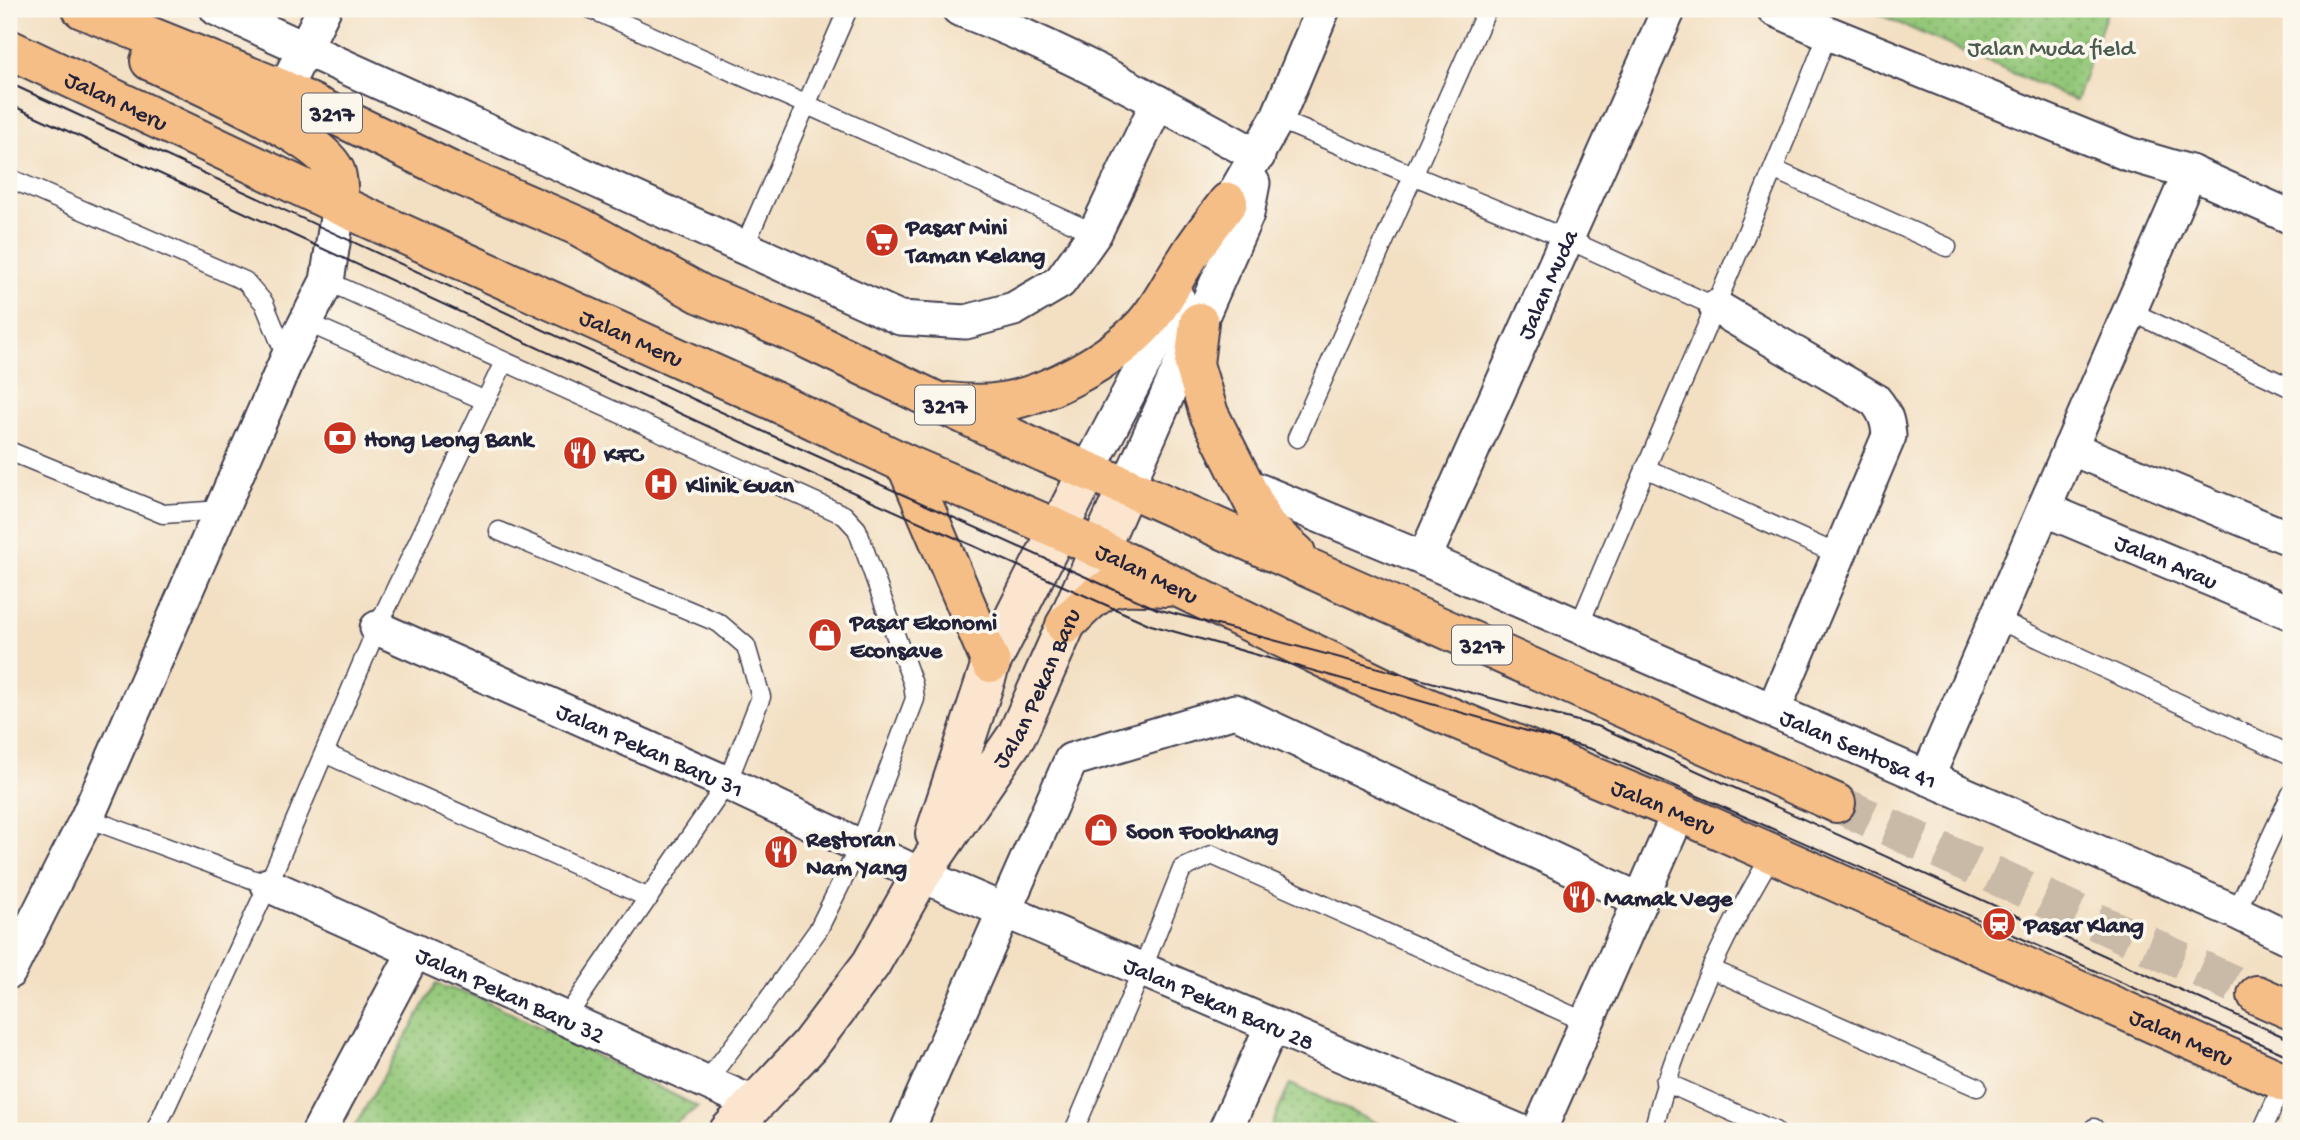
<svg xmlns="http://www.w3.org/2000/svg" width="2300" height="1140" viewBox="0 0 2300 1140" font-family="'Gochi Hand',sans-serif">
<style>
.grass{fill:url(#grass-dots);stroke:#5a745a;stroke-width:2}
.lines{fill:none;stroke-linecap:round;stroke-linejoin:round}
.highway-tunnel{stroke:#c9b9a7;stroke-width:38;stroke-dasharray:38 19;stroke-linecap:butt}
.lane-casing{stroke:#413e4f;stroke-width:21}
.street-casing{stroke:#413e4f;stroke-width:37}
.secondary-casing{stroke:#413e4f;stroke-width:42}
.highway-casing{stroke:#413e4f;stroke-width:42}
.lane{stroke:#fff;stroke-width:18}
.street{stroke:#fff;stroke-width:33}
.secondary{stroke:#fbe5cf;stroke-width:38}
.highway{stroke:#f6be87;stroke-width:38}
.tram{stroke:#22223b;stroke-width:2}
.labels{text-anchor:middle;stroke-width:7;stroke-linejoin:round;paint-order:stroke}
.shield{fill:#fbf7ec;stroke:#636270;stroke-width:2}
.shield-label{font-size:23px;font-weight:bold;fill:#22223b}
.park-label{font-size:24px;fill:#4a5c50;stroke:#fbf7ec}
.street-label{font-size:24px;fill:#22223b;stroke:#fbf7ec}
.poi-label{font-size:24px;font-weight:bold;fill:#22223b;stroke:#fbf7ec;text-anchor:start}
</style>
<defs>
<pattern id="grass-dots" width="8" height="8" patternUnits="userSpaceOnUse" patternTransform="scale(1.75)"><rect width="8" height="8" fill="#93c778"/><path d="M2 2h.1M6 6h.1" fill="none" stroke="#78a164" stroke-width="1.8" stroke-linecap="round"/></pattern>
</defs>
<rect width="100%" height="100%" fill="#fbf7ec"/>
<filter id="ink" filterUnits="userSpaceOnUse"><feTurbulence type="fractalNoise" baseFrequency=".0143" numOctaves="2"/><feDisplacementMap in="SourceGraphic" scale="14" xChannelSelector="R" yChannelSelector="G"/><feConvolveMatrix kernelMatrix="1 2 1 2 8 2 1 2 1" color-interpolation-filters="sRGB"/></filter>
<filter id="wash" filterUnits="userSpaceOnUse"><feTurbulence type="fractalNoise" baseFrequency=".00686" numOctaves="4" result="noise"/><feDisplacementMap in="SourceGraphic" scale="28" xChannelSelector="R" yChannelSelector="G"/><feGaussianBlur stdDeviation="1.57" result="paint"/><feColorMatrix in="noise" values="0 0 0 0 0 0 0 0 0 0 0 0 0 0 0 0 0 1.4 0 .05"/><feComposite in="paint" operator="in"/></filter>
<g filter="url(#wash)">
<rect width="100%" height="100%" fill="#f3dfc2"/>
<!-- grass -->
<path class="grass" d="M 1867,9 L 2108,9 L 2076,101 Z
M 436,984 L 483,999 L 698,1107 L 664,1131 L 352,1131 Z
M 1290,1084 L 1395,1131 L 1269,1131 Z"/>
</g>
<g filter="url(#ink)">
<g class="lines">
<!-- highway-tunnel -->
<path class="highway-tunnel" d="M 1836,803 L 2257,995"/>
<!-- lane casing -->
<g class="lane-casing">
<path id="lane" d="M 591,9 L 1095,233
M 1277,119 L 1567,239 L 1716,307
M 1775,170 L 1947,247
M 9,178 L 245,281 L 264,303 L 287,359
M 744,247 L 848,9
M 327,281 L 844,515 L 857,529 L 913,684 L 915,699 L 859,847 L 818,930 L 760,1011 L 706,1082
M 2130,311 L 2291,388
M 306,322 L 486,401
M 1297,438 L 1487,9
M 9,451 L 163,514 L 222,510
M 1645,468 L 1839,555
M 499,531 L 719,623 L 746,646 L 761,697 L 727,783 L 565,1019
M 1997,619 L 2291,755
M 1579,626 C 1661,428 1750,233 1828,33
M 324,753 L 649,898
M 87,818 L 268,885
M 2236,912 L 2291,794
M 1711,969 L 1977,1087
M 1665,1082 L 1775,1131
M 155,1131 L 268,885 L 377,628 L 504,362
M 1074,1131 L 1142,970 L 1182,869 L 1212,855 L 1586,1022
M 1653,1131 C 1677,1034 1721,939 1773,853
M 2093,1131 L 2094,1128
M 2262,1131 L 2284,1082"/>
</g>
<!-- street casing -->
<g class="street-casing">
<g id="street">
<path d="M 217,9 L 900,318 L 966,322 L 1014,309 L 1060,282 L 1095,233 L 1158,102"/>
<path d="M 959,9 C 1060,47 1162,104 1258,156"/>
<path d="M 1774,9 L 1828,33 L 2128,154 L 2190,172 L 2291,217"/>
<path d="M 284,90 L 324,9"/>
<path d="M 1216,226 L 1277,119 L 1323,9"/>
<path d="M 1716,307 L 1875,400 C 1885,412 1888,421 1889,436 L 1773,711"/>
<path d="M 2070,448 L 2291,539"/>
<path d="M 1088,471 L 1178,299"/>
<path id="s1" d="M 1243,484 L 1424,559 L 2236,912 L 2291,939"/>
<path d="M 1127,487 L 1247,214 L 1253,183"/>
<path id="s2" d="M 2044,509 L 2291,613"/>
<path id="s3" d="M 1424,559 L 1669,9"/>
<path id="s4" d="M 377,628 L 727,783 L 921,875 L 1519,1131"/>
<path d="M 1927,778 L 2190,172"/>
<path id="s5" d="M 268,885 L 755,1104"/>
<path d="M 9,972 L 87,818 L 287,359 L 327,281 L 339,205"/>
<path d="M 319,1131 L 415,951"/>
<path d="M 907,1131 L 1071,760 L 1235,711 L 1640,900"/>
<path d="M 1225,1131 L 1272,1026"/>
<path d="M 1539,1131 L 1679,812"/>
</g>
</g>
<!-- secondary casing -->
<g class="secondary-casing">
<g id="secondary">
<path d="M 935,834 L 991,663 L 1088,471"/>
<path id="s6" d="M 729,1131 L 809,1046 L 871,964 L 921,875 L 1017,735 L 1127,487"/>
</g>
</g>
<!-- highway casing -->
<g class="highway-casing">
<g id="highway">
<path d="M 82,9 L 284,90 L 459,175 L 578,226 L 701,294 L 803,337 L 1040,451 L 1127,487 L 1836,803"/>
<path id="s7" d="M 9,49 L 339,205 L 774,401 L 906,464 L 1060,530 L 1412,701 L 1679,812 L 2291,1085"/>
<path d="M 150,61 C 189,80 323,136 336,173 C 339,182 338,196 339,205"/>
<path d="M 1199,322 L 1194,364 L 1209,414 L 1266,527 L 1296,553"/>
<path d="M 948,402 C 966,404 984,405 1002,402 C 1047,395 1111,360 1143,326 C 1161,307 1172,281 1187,259 C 1199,239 1214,221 1228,202"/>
<path d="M 906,464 L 991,663"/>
<path d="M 1065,625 C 1107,583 1106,584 1166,587"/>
<path d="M 2257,995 L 2291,1010"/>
</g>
</g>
<!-- lane -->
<use href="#lane" class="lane"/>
<!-- street -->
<use href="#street" class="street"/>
<!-- secondary -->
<use href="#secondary" class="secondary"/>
<!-- highway -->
<use href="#highway" class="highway"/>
<!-- tram -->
<path class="tram" d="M 9,83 L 797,447 L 1157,609 L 1600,727 L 2291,1040
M 9,104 L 794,466 L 1151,625 L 1591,749 L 2291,1057"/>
</g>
</g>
<!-- icons -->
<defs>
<g id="supermarket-disc" transform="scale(1.75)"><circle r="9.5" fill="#c8321e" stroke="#fbf7ec"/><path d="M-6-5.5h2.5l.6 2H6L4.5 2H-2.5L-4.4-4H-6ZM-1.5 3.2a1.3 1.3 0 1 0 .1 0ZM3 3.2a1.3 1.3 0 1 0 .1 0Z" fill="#fff"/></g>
<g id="bank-disc" transform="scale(1.75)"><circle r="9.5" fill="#c8321e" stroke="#fbf7ec"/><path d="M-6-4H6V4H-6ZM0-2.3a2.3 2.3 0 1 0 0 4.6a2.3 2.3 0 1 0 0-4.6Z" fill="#fff"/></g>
<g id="restaurant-disc" transform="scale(1.75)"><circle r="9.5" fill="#c8321e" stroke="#fbf7ec"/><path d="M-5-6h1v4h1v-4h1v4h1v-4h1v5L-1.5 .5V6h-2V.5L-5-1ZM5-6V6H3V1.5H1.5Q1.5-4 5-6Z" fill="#fff"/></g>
<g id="hospital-disc" transform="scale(1.75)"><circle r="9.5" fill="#c8321e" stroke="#fbf7ec"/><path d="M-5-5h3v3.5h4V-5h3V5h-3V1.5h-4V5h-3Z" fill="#fff"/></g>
<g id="shop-disc" transform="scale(1.75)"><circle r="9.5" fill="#c8321e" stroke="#fbf7ec"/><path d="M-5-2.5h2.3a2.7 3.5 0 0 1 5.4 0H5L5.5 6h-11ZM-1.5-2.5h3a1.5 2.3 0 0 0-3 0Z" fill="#fff"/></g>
<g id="station-disc" transform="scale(1.75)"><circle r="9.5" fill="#c8321e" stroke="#fbf7ec"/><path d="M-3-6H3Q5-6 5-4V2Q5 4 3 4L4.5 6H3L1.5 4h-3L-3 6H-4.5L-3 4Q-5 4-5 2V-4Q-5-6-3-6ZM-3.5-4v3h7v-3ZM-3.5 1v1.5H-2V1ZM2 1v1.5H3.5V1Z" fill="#fff"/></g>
</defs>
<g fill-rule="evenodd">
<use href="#supermarket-disc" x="882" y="240"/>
<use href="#bank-disc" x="340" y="438"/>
<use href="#restaurant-disc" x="580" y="453"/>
<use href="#hospital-disc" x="661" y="484"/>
<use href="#shop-disc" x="825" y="635"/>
<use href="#shop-disc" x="1101" y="830"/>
<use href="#restaurant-disc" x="781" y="852"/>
<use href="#restaurant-disc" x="1579" y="897"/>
<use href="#station-disc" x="1999" y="924"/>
</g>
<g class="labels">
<!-- shield labels -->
<g class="shield">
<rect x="302" y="93.5" width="60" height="39" rx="5"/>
<rect x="915" y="385.5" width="60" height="39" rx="5"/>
<rect x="1452" y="625.5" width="60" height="39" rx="5"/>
</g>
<g class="shield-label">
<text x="332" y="121">3217</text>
<text x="945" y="413">3217</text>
<text x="1482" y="653">3217</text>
</g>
<!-- park labels -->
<g class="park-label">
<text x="2051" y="55">Jalan Muda field</text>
</g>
<!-- street labels -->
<g class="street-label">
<text dy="8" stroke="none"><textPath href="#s7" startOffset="119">Jalan Meru</textPath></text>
<text dy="8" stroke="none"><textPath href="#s3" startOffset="301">Jalan Muda</textPath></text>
<text dy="8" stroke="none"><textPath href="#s7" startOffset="686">Jalan Meru</textPath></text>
<text dy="8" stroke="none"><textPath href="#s2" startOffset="133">Jalan Arau</textPath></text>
<text dy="8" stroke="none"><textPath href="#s7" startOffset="1253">Jalan Meru</textPath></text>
<text dy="8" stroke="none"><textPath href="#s6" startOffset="542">Jalan Pekan Baru</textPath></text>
<text dy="8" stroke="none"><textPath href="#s1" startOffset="670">Jalan Sentosa 41</textPath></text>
<text dy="8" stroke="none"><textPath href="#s4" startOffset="299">Jalan Pekan Baru 31</textPath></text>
<text dy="8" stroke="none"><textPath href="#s7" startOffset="1820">Jalan Meru</textPath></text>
<text dy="8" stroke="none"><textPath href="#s5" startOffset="266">Jalan Pekan Baru 32</textPath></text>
<text dy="8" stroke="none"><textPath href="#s4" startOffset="922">Jalan Pekan Baru 28</textPath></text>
<text dy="8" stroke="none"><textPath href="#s7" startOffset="2387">Jalan Meru</textPath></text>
</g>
<!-- poi labels -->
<g class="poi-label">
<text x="906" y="234">Pasar Mini<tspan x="906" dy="28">Taman Kelang</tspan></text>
<text x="364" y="446">Hong Leong Bank</text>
<text x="604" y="461">KFC</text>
<text x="686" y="492">Klinik Guan</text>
<text x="850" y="629">Pasar Ekonomi<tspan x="850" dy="28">Econsave</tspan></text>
<text x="1126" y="838">Soon Fookhang</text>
<text x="806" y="846">Restoran<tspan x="806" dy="28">Nam Yang</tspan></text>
<text x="1604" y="905">Mamak Vege</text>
<text x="2024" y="932">Pasar Klang</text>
</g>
</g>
<!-- margin -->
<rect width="2300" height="1140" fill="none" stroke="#fbf7ec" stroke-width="35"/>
</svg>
